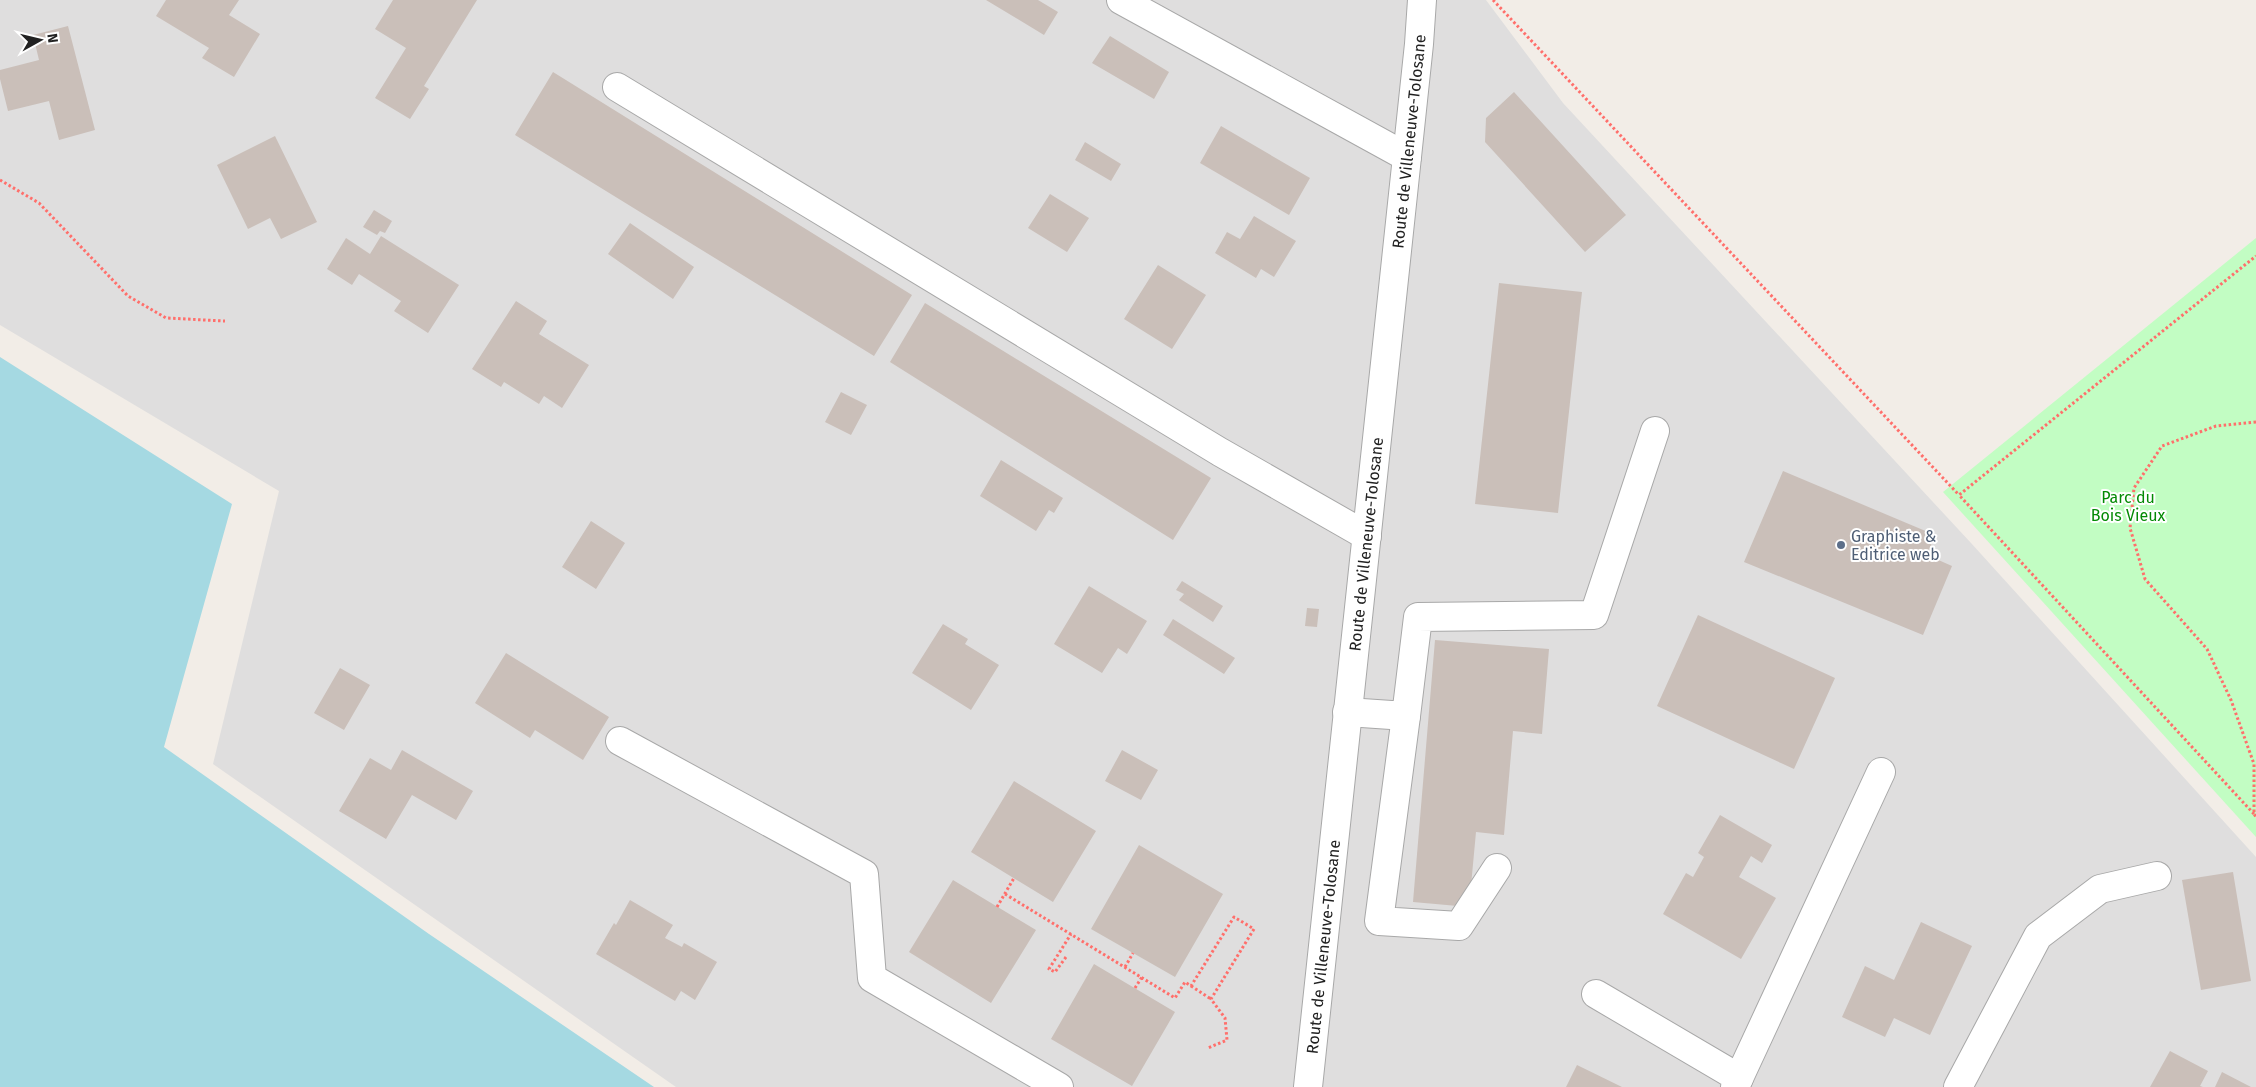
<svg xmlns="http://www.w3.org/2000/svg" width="2256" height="1087" viewBox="0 0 2256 1087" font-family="'Fira Sans',sans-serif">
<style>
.residential{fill:#dfdede}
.park{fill:#c2fdc3}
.water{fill:#a5d9e2}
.building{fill:#cabfb9}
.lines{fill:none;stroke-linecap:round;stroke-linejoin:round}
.minor-casing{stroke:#a8a8a8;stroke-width:30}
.path{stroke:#ff6f6b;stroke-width:3;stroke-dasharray:2.5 2.5;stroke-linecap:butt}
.minor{stroke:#fff;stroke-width:28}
.service-dot{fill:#5c6f8a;stroke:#fff;stroke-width:2}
.labels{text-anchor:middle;stroke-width:4;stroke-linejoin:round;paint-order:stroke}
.street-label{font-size:16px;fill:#212121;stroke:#fff}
.park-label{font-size:16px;fill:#048a05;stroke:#fff}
.service-label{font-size:16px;fill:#4e5e75;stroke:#fff;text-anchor:start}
</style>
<rect width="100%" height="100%" fill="#f2ede7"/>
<!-- residential -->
<path class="residential" d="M 0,0 L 1486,0 L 1563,103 L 1971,543 L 2256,857 L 2256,1087 L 676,1087 L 213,764 L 279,491 L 0,325 Z"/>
<!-- park -->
<path class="park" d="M 2256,238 L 2256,837 L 1943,492 Z"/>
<!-- water -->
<path class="water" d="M 0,357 L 232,504 L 164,747 L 429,934 L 654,1087 L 0,1087 Z"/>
<!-- building -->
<path class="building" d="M 166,0 L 239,0 L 229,15 L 260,34 L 234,77 L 202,58 L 209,48 L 156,16 Z
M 393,0 L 477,0 L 424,86 L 429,89 L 410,119 L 375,98 L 406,48 L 375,29 Z
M 986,0 L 1038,0 L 1058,12 L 1044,35 Z
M 68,26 L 95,130 L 59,140 L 49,101 L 8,111 L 0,79 L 0,70 L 39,60 L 33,35 Z
M 1110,36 L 1169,72 L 1154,99 L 1092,63 Z
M 553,72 L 912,295 L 874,356 L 515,135 Z
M 1514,92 L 1626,215 L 1585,252 L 1485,142 L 1486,118 Z
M 1221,126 L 1310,178 L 1289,215 L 1200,163 Z
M 275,136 L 317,222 L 281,239 L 270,218 L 248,229 L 217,165 Z
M 1085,142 L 1121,164 L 1111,181 L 1075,160 Z
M 1050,194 L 1089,218 L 1067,252 L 1028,228 Z
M 374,210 L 392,221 L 385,233 L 380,231 L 377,235 L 363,227 Z
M 1254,216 L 1296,241 L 1274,277 L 1261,269 L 1256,278 L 1215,253 L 1227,232 L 1240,239 Z
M 630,223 L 694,267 L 673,299 L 608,254 Z
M 381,236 L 459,285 L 428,333 L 394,311 L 401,301 L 359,274 L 352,285 L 327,269 L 346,238 L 370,254 Z
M 1158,265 L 1206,295 L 1172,349 L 1124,319 Z
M 1499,283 L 1582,292 L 1558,513 L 1475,504 Z
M 516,301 L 547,321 L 539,334 L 589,365 L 562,408 L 544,396 L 539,404 L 504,382 L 501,387 L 472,369 Z
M 925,303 L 1211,478 L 1173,540 L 890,362 Z
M 841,392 L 867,405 L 851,435 L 825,422 Z
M 1001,460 L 1063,498 L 1054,513 L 1049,510 L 1036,531 L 980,496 Z
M 1783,471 L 1935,535 L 1927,555 L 1952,566 L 1923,635 L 1744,562 Z
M 591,521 L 625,543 L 596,589 L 562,567 Z
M 1182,581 L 1223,606 L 1213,622 L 1179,600 L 1184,594 L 1176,590 Z
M 1089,586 L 1147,621 L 1127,654 L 1118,648 L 1102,673 L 1054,644 Z
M 1307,608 L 1319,609 L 1317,627 L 1305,626 Z
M 1698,615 L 1835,678 L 1794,769 L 1657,706 Z
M 1173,619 L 1235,658 L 1224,674 L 1163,635 Z
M 943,624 L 968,639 L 965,644 L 999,665 L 971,710 L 912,673 Z
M 1435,640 L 1549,649 L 1542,734 L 1513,731 L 1504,835 L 1476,832 L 1469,907 L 1413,902 Z
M 506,653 L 609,717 L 583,760 L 535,730 L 530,738 L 475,703 Z
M 340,668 L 370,685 L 344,730 L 314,713 Z
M 402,750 L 473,791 L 456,820 L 412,795 L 386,839 L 339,811 L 370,758 L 391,770 Z
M 1122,750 L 1158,770 L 1141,800 L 1105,781 Z
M 1014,781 L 1096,831 L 1053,902 L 971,852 Z
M 1720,815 L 1772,845 L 1762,863 L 1751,856 L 1739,877 L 1776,898 L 1741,959 L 1663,914 L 1686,873 L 1693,877 L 1704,857 L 1698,853 Z
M 1139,845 L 1223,894 L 1175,977 L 1091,929 Z
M 2233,872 L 2251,981 L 2201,990 L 2182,880 Z
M 953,880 L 1036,930 L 991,1003 L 909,952 Z
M 630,900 L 673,925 L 665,938 L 682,947 L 684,943 L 717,962 L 695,1000 L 681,991 L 675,1001 L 596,954 L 614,923 L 616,925 Z
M 1921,922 L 1972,946 L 1930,1035 L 1894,1018 L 1885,1037 L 1842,1017 L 1865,966 L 1894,980 Z
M 1094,964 L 1175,1012 L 1132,1086 L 1051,1039 Z
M 2170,1051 L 2208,1071 L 2200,1086 L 2203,1087 L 2150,1087 Z
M 1577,1065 L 1622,1087 L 1566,1087 Z
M 2222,1072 L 2251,1087 L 2215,1087 Z"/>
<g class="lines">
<!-- minor casing -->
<g class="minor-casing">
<g id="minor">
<path d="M 1121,0 L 1407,157"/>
<path d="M 617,87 L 1220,452 L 1367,536"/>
<path d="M 1347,712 L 1406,716 L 1418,617 L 1594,615 L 1655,431"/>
<path d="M 1406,716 L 1379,921 L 1459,926 L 1497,868"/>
<path d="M 620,741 L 864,874 L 872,978 L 1059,1087"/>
<path d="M 1596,994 L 1739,1078 L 1735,1087"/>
<path d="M 1739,1078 L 1881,772"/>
<path id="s1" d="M 1308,1087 L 1419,44 L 1422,0"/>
<path d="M 1958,1087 L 2038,936 L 2100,889 L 2157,876"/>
</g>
</g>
<!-- path -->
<path class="path" d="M 1493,0 L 1959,495
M 0,180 L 39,203 L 128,296 L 166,318 L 225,321
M 2256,422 L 2216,426 L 2162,446 L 2134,488 L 2130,528 L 2145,579 L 2207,649 L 2231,700 L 2254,764 L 2254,814 L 2256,817
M 2254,814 L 1959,495 L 2256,256
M 1005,894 L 1175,998 L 1185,982 L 1191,986 L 1234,917 L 1254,929 L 1211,999 L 1225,1018 L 1227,1040 L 1208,1048
M 997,907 L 1014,878
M 1066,957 L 1055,972 L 1049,969 L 1071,934
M 1125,967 L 1133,953
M 1191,986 L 1211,999
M 1135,988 L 1142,977"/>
<!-- minor -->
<use href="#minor" class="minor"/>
</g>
<!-- markers -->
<circle class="service-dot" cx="1841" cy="545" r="5"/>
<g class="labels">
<!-- street labels -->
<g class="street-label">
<text dy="6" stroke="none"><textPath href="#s1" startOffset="951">Route de Villeneuve-Tolosane</textPath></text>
<text dy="6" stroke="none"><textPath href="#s1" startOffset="546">Route de Villeneuve-Tolosane</textPath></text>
<text dy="6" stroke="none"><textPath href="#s1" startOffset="141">Route de Villeneuve-Tolosane</textPath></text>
</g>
<!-- park labels -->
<g class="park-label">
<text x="2128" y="503">Parc du<tspan x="2128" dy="18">Bois Vieux</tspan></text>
</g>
<!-- service labels -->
<g class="service-label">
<text x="1851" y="542">Graphiste &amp;<tspan x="1851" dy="18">Editrice web</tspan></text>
</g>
</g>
<!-- north arrow -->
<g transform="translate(40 40) rotate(82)" stroke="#ffffff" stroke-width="4" paint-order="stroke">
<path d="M0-4L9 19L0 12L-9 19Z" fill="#212121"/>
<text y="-8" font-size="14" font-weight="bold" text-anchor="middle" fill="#212121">N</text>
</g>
</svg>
